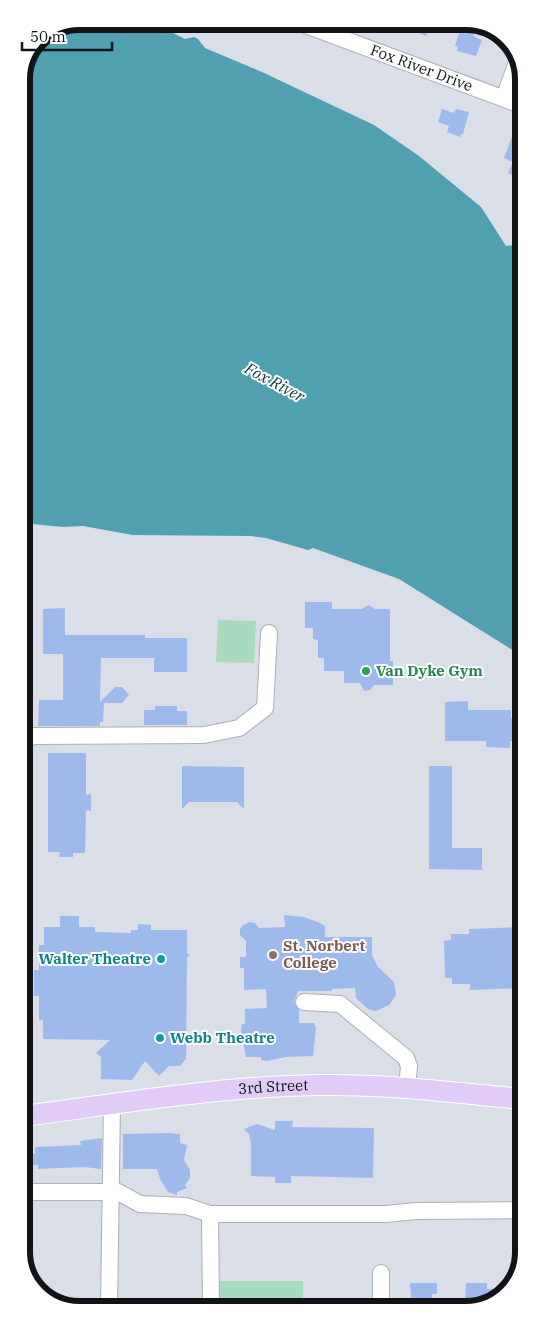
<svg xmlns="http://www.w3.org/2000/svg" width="545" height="1331" viewBox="0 0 545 1331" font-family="'IBM Plex Serif',serif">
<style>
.green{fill:#a8dabd}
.water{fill:#51a0af}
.building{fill:#9ebaed}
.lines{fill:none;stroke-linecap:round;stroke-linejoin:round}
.minor-casing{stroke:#abafb7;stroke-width:18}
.major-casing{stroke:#fff;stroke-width:22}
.minor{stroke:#fff;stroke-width:16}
.major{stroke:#e0ccf6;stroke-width:20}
.leisure-dot{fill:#2e9e5b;stroke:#fff;stroke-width:2}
.education-dot{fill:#8d6e63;stroke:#fff;stroke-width:2}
.culture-dot{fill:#0f9aa8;stroke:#fff;stroke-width:2}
.labels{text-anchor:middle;stroke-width:4;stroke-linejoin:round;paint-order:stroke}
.street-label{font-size:15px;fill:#111316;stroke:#fff}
.leisure-label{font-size:15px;font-weight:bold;fill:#27864d;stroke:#fff;text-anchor:start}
.education-label{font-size:15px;font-weight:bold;fill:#785e54;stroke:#fff;text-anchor:start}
.culture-label{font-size:15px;font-weight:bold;fill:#0d838f;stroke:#fff;text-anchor:end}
.water-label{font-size:16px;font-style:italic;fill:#10373d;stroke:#fff}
.rim{fill:none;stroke:#111316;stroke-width:6}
</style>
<rect width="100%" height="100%" fill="#dadee7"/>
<!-- green -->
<path class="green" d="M 218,620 L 256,621 L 254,663 L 216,662 Z
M 217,1281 L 303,1281 L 303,1308 L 217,1309 Z"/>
<!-- water -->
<path class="water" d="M 79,21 L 149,21 L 185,39 L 194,37 L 198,39 L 205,48 L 262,72 L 374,125 L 419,156 L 481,207 L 506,246 L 521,244 L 522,656 L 399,579 L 313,548 L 308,550 L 266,538 L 251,536 L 133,535 L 83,526 L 63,527 L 22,523 L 21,75 L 38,38 Z"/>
<!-- building -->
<path class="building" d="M 389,21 L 435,21 L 431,33 L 428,32 L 426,36 Z
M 462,24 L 476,29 L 473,36 L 482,40 L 476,56 L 457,51 L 458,47 L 455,46 Z
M 442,109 L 454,113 L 456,109 L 469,112 L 463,134 L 461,134 L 460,137 L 447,132 L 449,126 L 438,122 Z
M 520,115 L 521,115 L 521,178 L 508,173 L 513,162 L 504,158 Z
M 305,602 L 332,602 L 332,609 L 361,609 L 369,605 L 375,609 L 390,609 L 390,661 L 393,661 L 393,685 L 374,685 L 370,690 L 364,691 L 360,683 L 344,683 L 344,671 L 324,671 L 324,658 L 318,658 L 318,640 L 313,639 L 313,628 L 305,628 Z
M 65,608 L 65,635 L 145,635 L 145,638 L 187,638 L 187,672 L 154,672 L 154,658 L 101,658 L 100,702 L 115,687 L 122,687 L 129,695 L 122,703 L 104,703 L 103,722 L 100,722 L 100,726 L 38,726 L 39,700 L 63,700 L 63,654 L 43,654 L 43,609 Z
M 468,701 L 468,710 L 511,710 L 511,718 L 522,718 L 522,741 L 510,741 L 510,748 L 486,747 L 486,741 L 445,741 L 445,702 Z
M 155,706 L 177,706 L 177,711 L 187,711 L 187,725 L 144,725 L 144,710 L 155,710 Z
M 48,753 L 86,753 L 86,795 L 91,794 L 91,811 L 86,810 L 85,853 L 73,853 L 73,857 L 59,857 L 60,852 L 48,852 Z
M 182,766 L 244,767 L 244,809 L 237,802 L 189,802 L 182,809 Z
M 429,766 L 452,766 L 452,848 L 482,848 L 482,870 L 429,869 Z
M 284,915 L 304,917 L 320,923 L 325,926 L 325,937 L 372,937 L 372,955 L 378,967 L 394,982 L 396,995 L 389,1005 L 376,1011 L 368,1009 L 356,998 L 355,988 L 332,989 L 332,991 L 298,991 L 294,1002 L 299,1010 L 299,1023 L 314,1023 L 316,1028 L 313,1056 L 286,1057 L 267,1061 L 261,1060 L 261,1057 L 246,1057 L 241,1032 L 242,1024 L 245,1024 L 245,1009 L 267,1008 L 266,989 L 244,990 L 244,968 L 240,968 L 240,957 L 246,957 L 246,941 L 240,935 L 240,929 L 243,925 L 250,922 L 255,923 L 259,928 L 285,927 Z
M 60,916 L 79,916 L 79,927 L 95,927 L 95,932 L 131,933 L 131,930 L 138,930 L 138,924 L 151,925 L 151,930 L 187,930 L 187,953 L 190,955 L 187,957 L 186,1059 L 180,1066 L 169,1066 L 159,1076 L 145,1061 L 132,1080 L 101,1079 L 101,1057 L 96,1053 L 110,1040 L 43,1039 L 43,1020 L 39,1020 L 39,996 L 34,996 L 34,970 L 39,970 L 39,945 L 44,945 L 44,927 L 60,927 Z
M 523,927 L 523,988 L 470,990 L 470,984 L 452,984 L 452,978 L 445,978 L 444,941 L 451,940 L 451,934 L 469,934 L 469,929 Z
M 275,1121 L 293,1121 L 292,1127 L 374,1128 L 373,1178 L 291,1176 L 291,1183 L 275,1183 L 275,1177 L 251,1176 L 251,1143 L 249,1134 L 244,1129 L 257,1124 L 275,1130 Z
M 170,1133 L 180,1134 L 180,1143 L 187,1145 L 184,1160 L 190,1170 L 190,1178 L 185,1185 L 187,1188 L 177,1192 L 177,1195 L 168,1192 L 160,1179 L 157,1169 L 123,1169 L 123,1134 Z
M 102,1138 L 101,1169 L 84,1167 L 38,1169 L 38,1165 L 31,1165 L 31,1153 L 35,1154 L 35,1147 L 81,1145 L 80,1141 Z
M 410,1283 L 437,1283 L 437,1294 L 432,1294 L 432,1307 L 412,1307 Z
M 466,1283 L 487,1283 L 487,1289 L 509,1289 L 485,1307 L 465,1307 Z"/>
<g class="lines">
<!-- minor casing -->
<g class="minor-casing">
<g id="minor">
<path id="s1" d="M 295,21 L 521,105"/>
<path d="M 504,98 L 519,57"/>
<path d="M 23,738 L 35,736 L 204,735 L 239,728 L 265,708 L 269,633"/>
<path d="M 304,1002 L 340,1004 L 406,1058 L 409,1066 L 407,1088"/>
<path d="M 24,1192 L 118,1192 L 140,1204 L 186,1206 L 210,1214 L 386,1214 L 416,1211 L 524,1210"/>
<path d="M 210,1214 L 211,1309"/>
<path d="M 381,1308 L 381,1273"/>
<path d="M 109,1309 L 112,1104"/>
</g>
</g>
<!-- major casing -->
<g class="major-casing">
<g id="major">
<path id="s2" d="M 24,1116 C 122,1103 223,1086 322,1085 C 390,1084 457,1093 523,1099"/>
</g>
</g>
<!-- minor -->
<use href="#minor" class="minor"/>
<!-- major -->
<use href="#major" class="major"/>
</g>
<!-- markers -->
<circle class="leisure-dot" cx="366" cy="671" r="5"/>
<circle class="education-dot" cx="273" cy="955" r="5"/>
<g class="culture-dot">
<circle cx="161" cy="959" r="5"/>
<circle cx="160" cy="1038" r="5"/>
</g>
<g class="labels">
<!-- street labels -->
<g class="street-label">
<text dy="5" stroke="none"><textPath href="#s1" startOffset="135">Fox River Drive</textPath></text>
<text dy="5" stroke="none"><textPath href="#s2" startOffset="251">3rd Street</textPath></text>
</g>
<!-- leisure labels -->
<g class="leisure-label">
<text x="376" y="676">Van Dyke Gym</text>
</g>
<!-- education labels -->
<g class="education-label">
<text x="283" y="951">St. Norbert<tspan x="283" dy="17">College</tspan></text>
</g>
<!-- culture labels -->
<g class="culture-label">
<text x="151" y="964">Walter Theatre</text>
<text x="170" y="1043" text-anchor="start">Webb Theatre</text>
</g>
<!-- water labels -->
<g class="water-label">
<text transform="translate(275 382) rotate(28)" y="6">Fox River</text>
</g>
</g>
<!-- crop -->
<path d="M0 0H545V1331H0ZM79 30H466A49 49 0 0 1 515 79V1252A49 49 0 0 1 466 1301H79A49 49 0 0 1 30 1252V79A49 49 0 0 1 79 30Z" fill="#fff" fill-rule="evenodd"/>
<path class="rim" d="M79 30H466A49 49 0 0 1 515 79V1252A49 49 0 0 1 466 1301H79A49 49 0 0 1 30 1252V79A49 49 0 0 1 79 30Z"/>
<!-- scale -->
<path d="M22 42v8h90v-8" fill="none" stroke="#111316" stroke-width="2.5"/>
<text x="30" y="42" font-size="15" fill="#111316" stroke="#ffffff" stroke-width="4" paint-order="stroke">50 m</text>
</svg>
